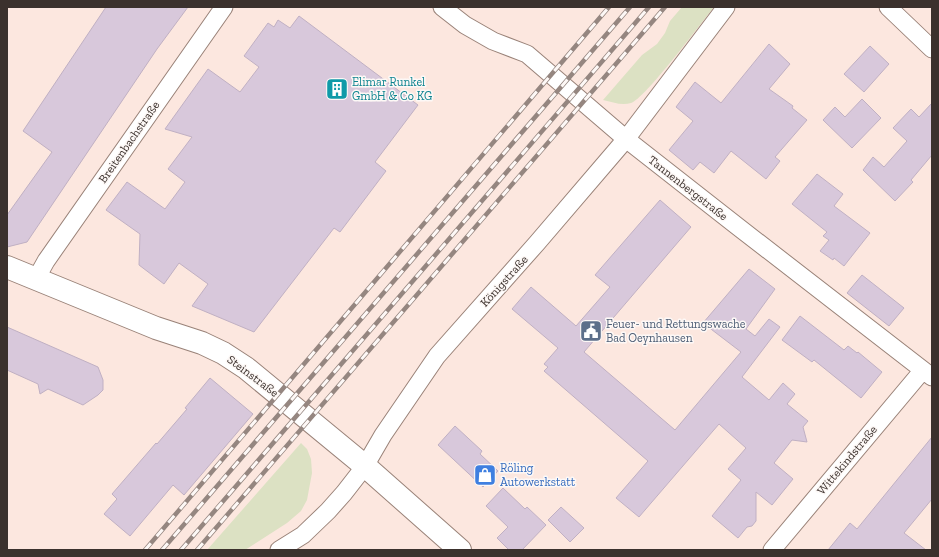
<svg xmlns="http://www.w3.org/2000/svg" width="939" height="557" viewBox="0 0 939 557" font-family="'Zilla Slab',serif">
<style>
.green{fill:#dce1c3}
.building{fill:#d8c8db;stroke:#c0b0c3}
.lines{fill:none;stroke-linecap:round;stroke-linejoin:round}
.street-casing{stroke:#998278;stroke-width:19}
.secondary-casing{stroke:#998278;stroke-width:24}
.street{stroke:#fff;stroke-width:17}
.secondary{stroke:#fff;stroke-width:22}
.rail-casing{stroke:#958680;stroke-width:4.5}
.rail{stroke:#fdf8f6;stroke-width:3;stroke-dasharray:9;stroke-linecap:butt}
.labels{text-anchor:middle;stroke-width:3;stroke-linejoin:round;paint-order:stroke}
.culture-label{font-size:12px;fill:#0d838f;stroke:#fdf8f6;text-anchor:start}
.street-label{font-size:12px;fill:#3b312d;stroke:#fdf8f6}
.service-label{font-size:12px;fill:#4e5e75;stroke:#fdf8f6;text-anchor:start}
.shop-label{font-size:12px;fill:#366cbe;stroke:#fdf8f6;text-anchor:start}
</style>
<rect width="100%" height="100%" fill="#fce7df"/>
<!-- green -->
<path class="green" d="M 682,7 L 714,7 C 701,23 645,99 631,103 C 622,106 612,102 603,100 L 642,55 L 657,44 L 665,33 L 670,21 Z
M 301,443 L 307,449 L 311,459 L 312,473 L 307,500 L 301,511 L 287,523 L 245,550 L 207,550 Z"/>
<!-- building -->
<path class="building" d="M 106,7 L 188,7 L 157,49 L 27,242 L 7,247 L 7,215 L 52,152 L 23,131 Z
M 299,16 L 418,105 L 375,162 L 386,171 L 340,232 L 334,228 L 254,332 L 192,306 L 208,284 L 179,263 L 164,284 L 139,265 L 140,234 L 106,210 L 127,182 L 165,209 L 185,182 L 168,169 L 192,137 L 165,129 L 208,69 L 240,92 L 259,67 L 244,56 L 268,23 L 274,27 L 278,20 L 290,28 Z
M 769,44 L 790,64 L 769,89 L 793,106 L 792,108 L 807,120 L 775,157 L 780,161 L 766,179 L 731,151 L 714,173 L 700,162 L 693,170 L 669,150 L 693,121 L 676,107 L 695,82 L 721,103 Z
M 870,46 L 889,64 L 864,92 L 844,74 Z
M 862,99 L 881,118 L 852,148 L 823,120 L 835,107 L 845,117 Z
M 932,103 L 932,155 L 911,180 L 913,182 L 895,201 L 863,170 L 873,157 L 884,167 L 907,141 L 893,128 L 911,109 L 919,117 Z
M 817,174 L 843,194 L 834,206 L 870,233 L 844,266 L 834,258 L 833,260 L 820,251 L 829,240 L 823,236 L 827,232 L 792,204 Z
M 660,200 L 691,227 L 584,352 L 675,430 L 741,352 L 703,323 L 749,269 L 775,289 L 746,329 L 755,336 L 769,319 L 780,327 L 742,377 L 769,400 L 783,383 L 795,394 L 787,404 L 808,421 L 803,427 L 807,442 L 792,440 L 774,463 L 793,479 L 772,505 L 756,492 L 756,521 L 752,526 L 747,527 L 738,538 L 712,516 L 741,480 L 728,469 L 746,448 L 719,424 L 639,517 L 616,498 L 648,461 L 544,371 L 548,367 L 544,364 L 558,348 L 512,309 L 531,287 L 576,326 L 610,287 L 595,275 Z
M 862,275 L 904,308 L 889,326 L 847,293 Z
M 800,316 L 844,350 L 848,346 L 857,353 L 858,352 L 882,372 L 861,398 L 814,360 L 812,362 L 782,340 Z
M 7,327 L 98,367 L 103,380 L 103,390 L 98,395 L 83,405 L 48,389 L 40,394 L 38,384 L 7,370 Z
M 210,378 L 253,414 L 184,495 L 173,485 L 130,536 L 104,514 L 117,499 L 112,494 L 156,443 L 157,444 L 187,409 L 185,408 Z
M 455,426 L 482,451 L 480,454 L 498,471 L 483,487 L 438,445 Z
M 932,437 L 932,499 L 904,533 L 926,550 L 828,550 L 850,523 L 857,529 Z
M 503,488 L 525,509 L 527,507 L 546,525 L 522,550 L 509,550 L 497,538 L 508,527 L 486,506 Z
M 561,507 L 584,528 L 570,542 L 548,520 Z"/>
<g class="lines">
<!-- street casing -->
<g class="street-casing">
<path id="street" d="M 442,7 L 465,25 L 493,41 L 527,54 L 626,139 L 737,226 L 932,377
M 888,7 L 932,49
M 36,279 L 46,261 L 224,7
M 279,550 L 303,535 L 328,511 L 344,493 L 365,466 L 383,435 L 437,356 L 537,243 L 626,139 L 726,7
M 772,550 L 923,370"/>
</g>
<!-- secondary casing -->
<g class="secondary-casing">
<path id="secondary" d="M 7,267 L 156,328 L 202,343 L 223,353 L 246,368 L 365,466 L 460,550"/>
</g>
<!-- street -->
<use href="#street" class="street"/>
<!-- secondary -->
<use href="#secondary" class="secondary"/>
<!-- rail casing -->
<g class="rail-casing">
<path id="rail" d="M 145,550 L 609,7
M 162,550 L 630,7
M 181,550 L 649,7
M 197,550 L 665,7"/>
</g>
<!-- rail -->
<use href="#rail" class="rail"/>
</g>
<!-- icons -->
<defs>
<g id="building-square" transform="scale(1.15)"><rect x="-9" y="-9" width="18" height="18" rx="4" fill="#0f9aa8" stroke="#fdf8f6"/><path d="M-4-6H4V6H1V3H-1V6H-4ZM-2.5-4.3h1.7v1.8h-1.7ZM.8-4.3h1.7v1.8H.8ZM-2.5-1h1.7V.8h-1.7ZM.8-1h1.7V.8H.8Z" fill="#fff"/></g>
<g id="civic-square" transform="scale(1.15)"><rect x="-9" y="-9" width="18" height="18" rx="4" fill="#5c6f8a" stroke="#fdf8f6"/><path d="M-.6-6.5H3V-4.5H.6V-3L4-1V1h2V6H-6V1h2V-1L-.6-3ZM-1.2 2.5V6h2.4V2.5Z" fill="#fff"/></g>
<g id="shop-square" transform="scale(1.15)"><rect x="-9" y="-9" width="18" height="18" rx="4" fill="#3f7fe0" stroke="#fdf8f6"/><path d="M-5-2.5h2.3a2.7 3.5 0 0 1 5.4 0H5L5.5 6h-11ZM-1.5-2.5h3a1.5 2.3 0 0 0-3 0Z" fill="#fff"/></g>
</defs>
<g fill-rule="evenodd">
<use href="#building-square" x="337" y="89"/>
<use href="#civic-square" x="591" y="331"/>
<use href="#shop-square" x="485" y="475"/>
</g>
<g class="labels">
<!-- culture labels -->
<g class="culture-label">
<text x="352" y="86">Elimar Runkel<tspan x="352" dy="14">GmbH &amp; Co KG</tspan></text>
</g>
<!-- street labels -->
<g class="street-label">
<text transform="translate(129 142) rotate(-55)" y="4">Breitenbachstraße</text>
<text transform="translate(688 188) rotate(38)" y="4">Tannenbergstraße</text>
<text transform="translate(504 281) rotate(-48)" y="4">Königstraße</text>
<text transform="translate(253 376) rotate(37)" y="4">Steinstraße</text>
<text transform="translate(847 460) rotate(-50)" y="4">Wittekindstraße</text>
</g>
<!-- service labels -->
<g class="service-label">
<text x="606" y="328">Feuer- und Rettungswache<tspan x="606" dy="14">Bad Oeynhausen</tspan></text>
</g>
<!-- shop labels -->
<g class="shop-label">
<text x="500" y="472">Röling<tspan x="500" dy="14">Autowerkstatt</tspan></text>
</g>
</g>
<!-- border -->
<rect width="939" height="557" fill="none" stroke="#3b312d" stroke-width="16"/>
</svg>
